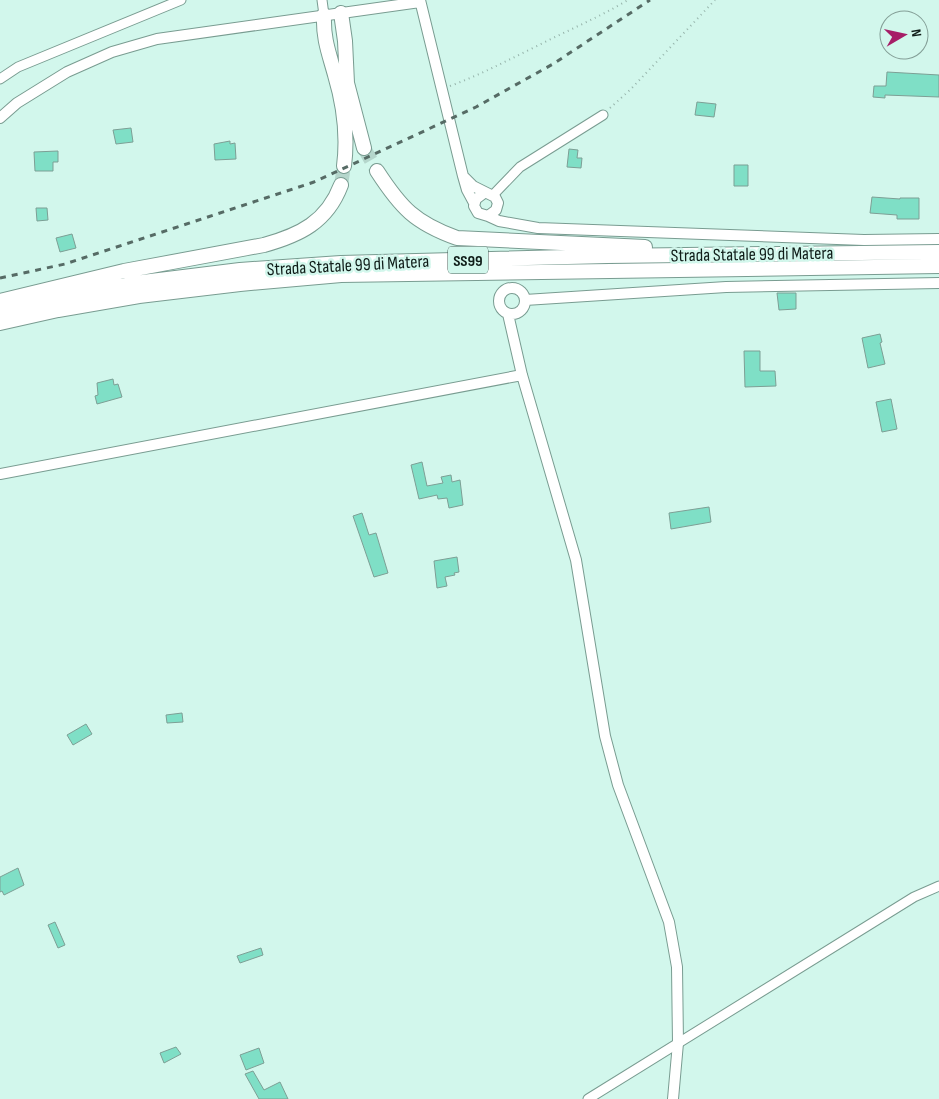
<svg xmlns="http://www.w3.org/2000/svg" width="939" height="1099" viewBox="0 0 939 1099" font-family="'Sofia Sans Condensed',sans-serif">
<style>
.building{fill:#7fdfc6;stroke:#7d9f95}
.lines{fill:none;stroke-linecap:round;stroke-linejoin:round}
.trunk-tunnel{stroke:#b5d6cc;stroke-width:14;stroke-dasharray:14 7;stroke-linecap:butt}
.minor-casing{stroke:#799c91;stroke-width:11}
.tertiary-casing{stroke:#799c91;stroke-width:12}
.trunk-casing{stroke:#799c91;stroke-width:16}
.path{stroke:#96b4ab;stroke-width:2;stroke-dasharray:1 4;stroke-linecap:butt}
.minor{stroke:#fff;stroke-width:9}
.tertiary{stroke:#fff;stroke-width:10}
.trunk{stroke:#fff;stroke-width:14}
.rail{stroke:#566b65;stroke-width:3;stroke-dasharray:6 6;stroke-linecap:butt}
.labels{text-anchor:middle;stroke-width:5;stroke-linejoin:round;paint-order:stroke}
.shield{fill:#d2f7ec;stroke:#4a5e58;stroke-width:1}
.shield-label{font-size:16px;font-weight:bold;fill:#0f1c18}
.street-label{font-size:18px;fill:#0f1c18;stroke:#d2f7ec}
</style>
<rect width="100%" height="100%" fill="#d2f7ec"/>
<!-- building -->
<path class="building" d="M 887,72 L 939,75 L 939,97 L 885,95 L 885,98 L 873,97 L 874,86 L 886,86 Z
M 697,102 L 716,104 L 714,117 L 695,115 Z
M 131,128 L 133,142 L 116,144 L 113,130 Z
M 230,141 L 230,144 L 235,143 L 236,159 L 215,160 L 214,144 Z
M 569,149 L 578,150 L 577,158 L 582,158 L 581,168 L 567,167 Z
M 58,151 L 58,162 L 53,162 L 53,171 L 35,171 L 34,152 Z
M 734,165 L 748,165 L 748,186 L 734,186 Z
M 872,197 L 900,199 L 900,198 L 919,198 L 919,219 L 897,219 L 897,215 L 870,213 Z
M 36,208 L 47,208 L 48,220 L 37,221 Z
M 72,234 L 76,248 L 60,252 L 56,238 Z
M 777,293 L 796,293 L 796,309 L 779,310 Z
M 880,334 L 882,342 L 880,343 L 885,364 L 868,368 L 862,338 Z
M 744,351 L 760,351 L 760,371 L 775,371 L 776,386 L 745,387 Z
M 113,379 L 114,385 L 118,384 L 122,397 L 97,404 L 95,396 L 98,395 L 97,383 Z
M 891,399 L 897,429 L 882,432 L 876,402 Z
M 422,462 L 427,486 L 443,483 L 441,477 L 451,475 L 452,482 L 460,480 L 463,505 L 449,508 L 447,498 L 438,499 L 437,495 L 419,499 L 411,465 Z
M 709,507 L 711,522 L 671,529 L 669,513 Z
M 362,513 L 369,535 L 376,533 L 388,573 L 374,577 L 353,516 Z
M 457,557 L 459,572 L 454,573 L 455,575 L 445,577 L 447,586 L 437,588 L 434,561 Z
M 182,713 L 183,722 L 167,723 L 166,715 Z
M 86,724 L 92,734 L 73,745 L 67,735 Z
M 18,868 L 24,885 L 4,895 L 2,891 L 0,892 L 0,877 Z
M 55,922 L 65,945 L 58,948 L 48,925 Z
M 261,948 L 263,955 L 240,963 L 237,956 Z
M 176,1047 L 181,1054 L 164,1063 L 160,1053 Z
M 259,1048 L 264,1063 L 246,1070 L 240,1055 Z
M 253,1071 L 264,1090 L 280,1082 L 288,1099 L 259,1099 L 245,1074 Z"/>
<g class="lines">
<!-- trunk-tunnel -->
<path class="trunk-tunnel" d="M 364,148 L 377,171
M 341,185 L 344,166"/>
<!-- minor casing -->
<g class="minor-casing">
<path id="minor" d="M 322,0 L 324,15
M 0,79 L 18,67 L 181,0
M 493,195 L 520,167 L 603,115
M 588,1099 L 914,897 L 939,886"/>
</g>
<!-- tertiary casing -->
<g class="tertiary-casing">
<path id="tertiary" d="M 420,0 L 463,176 L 467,190 L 474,203
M 0,118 L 17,103 L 67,72 L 112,52 L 157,39 L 420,2
M 463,176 L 473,186 L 495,197 L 498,203 L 496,210 L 488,216 L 478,213 L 474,206 L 476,199 L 484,193
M 488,216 L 499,221 L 538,228 L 864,240 L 939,239
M499 301a13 13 0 1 1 26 0a13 13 0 1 1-26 0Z
M 525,300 L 726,287 L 939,283
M 508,314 L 522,375 L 576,560 L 605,736 L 618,785 L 669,922 L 677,967 L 678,1043 L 673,1099
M 0,474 L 522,375"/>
</g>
<!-- trunk casing -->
<g class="trunk-casing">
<path id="trunk" d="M 341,13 L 345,41 L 347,83 L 364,148
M 324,15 C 323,39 329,53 335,75 C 344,105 348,135 344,166
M 377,171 C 401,208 415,223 457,238 L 645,247
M 0,301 L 124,271 L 264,245 C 300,235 327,222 341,185
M 0,311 L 135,283 L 240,270 L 341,263 L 607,256 L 939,252
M 0,323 L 58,310 L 139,296 L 240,284 L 341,275 L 939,266"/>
</g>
<!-- path -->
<path class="path" d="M 450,86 C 480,75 506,61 535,47 C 566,31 598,18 628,0
M 610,108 L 631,89 L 715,0"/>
<!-- minor -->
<use href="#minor" class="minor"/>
<!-- tertiary -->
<use href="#tertiary" class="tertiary"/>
<!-- trunk -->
<use href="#trunk" class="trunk"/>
<!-- rail -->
<path class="rail" d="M 0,278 L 65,264 L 314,182 L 476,107 L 553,64 L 650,0"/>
</g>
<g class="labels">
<!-- shield labels -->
<rect class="shield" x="448" y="246.5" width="40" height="27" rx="4"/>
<g class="shield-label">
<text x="468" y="266">SS99</text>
</g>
<!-- street labels -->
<g class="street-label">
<text transform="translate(752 254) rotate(-1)" y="6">Strada Statale 99 di Matera</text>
<text transform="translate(348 265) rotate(-3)" y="6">Strada Statale 99 di Matera</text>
</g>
</g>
<!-- north arrow -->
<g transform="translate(904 35) rotate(81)"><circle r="24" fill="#d2f7ec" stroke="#849f97"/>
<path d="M0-4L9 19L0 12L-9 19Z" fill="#a61e67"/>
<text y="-8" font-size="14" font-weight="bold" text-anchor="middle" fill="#0f1c18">N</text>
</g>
</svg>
